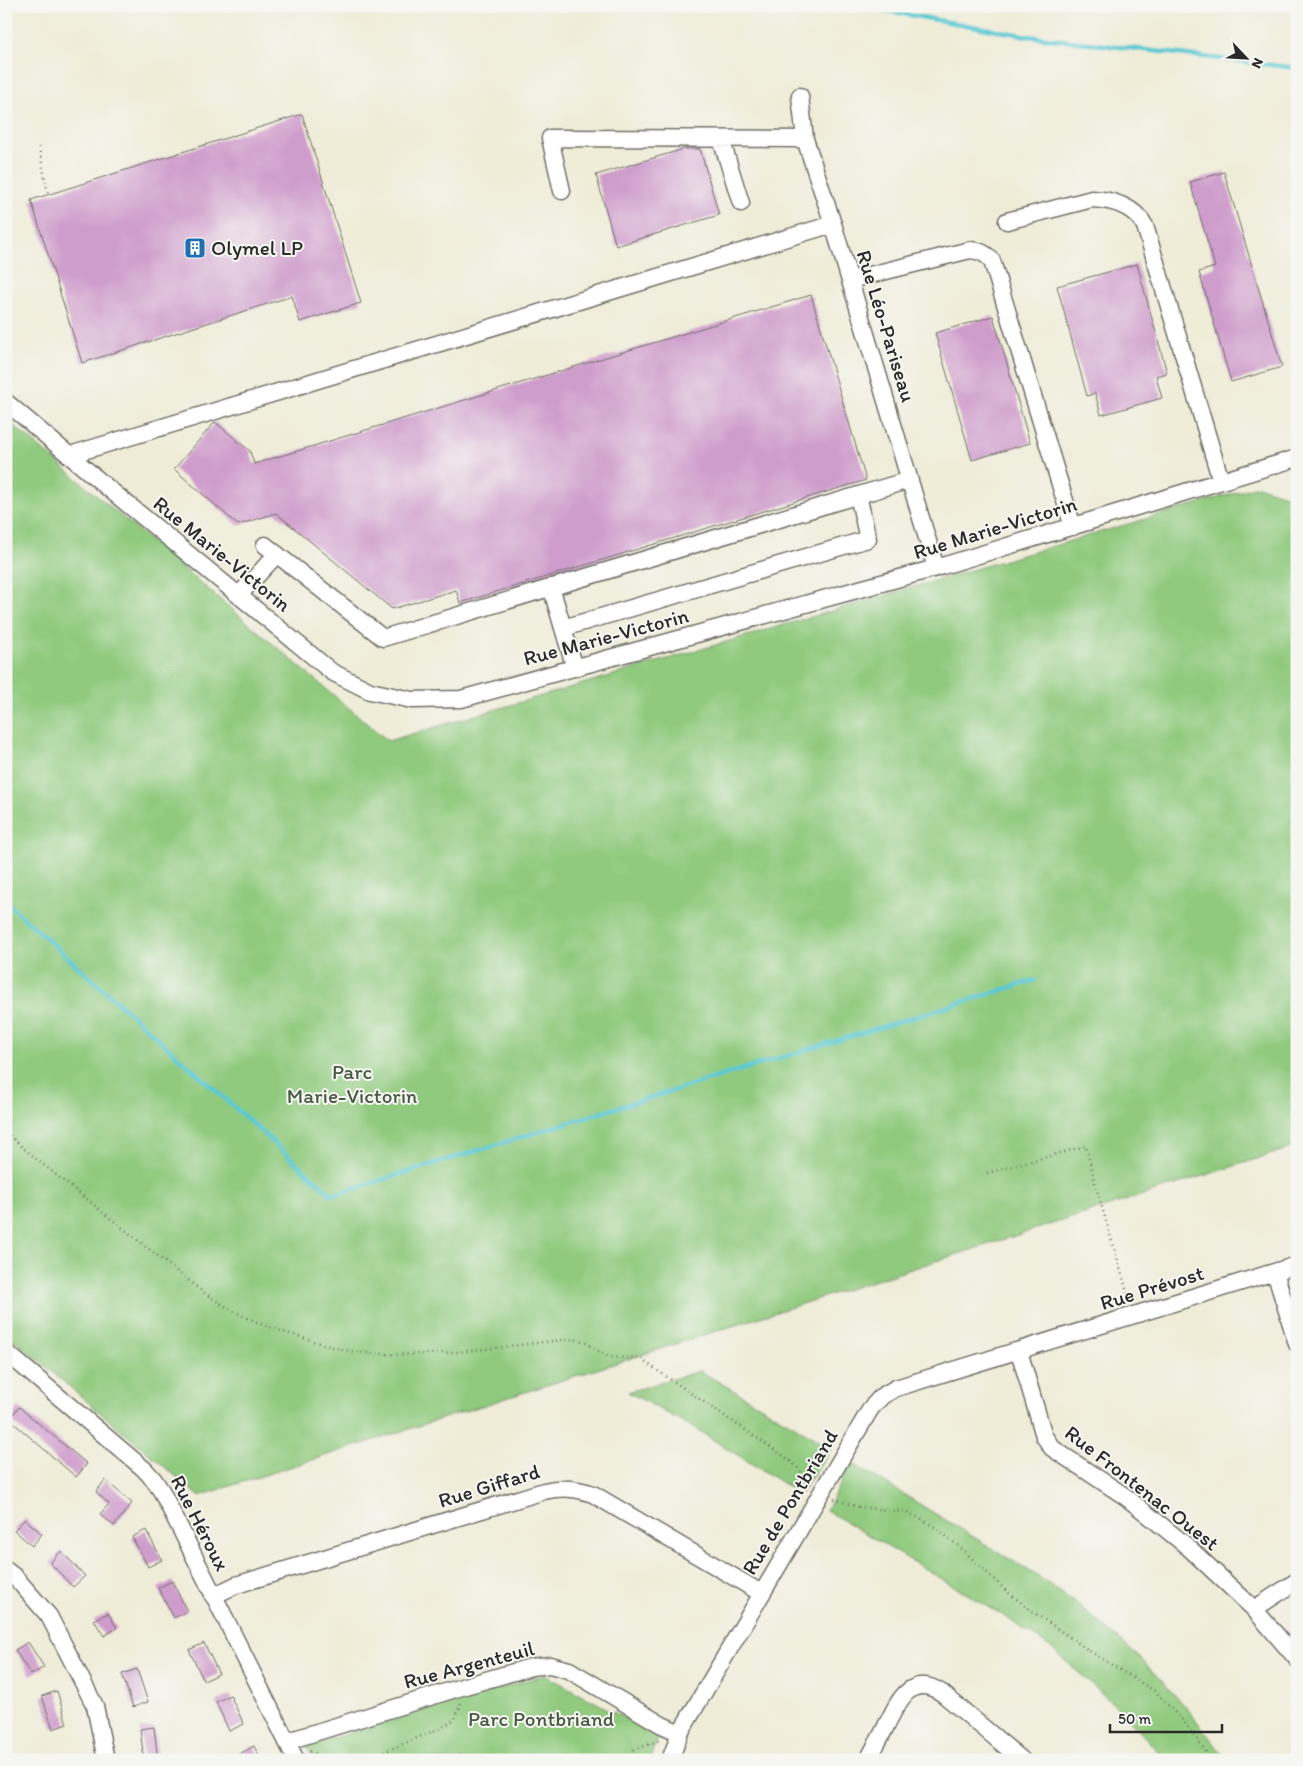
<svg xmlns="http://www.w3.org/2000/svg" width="1303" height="1766" viewBox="0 0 1303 1766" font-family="Itim,sans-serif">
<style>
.green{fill:#90ca7e;stroke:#5e7a54}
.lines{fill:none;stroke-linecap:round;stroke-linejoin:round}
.stream{stroke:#5cc9d3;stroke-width:4.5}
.building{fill:#cf9dcc}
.minor-casing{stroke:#706f68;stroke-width:19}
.path{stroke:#706f68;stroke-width:2.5;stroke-dasharray:1 4;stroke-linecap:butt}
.minor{stroke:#fff;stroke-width:16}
.labels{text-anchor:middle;stroke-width:4;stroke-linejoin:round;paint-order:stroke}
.poi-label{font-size:21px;fill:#2b2b2b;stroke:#f6f6f2;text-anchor:start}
.street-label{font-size:21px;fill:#2b2b2b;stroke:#f6f6f2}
.park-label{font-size:21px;fill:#495b44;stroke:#f6f6f2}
</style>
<rect width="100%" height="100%" fill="#f6f6f2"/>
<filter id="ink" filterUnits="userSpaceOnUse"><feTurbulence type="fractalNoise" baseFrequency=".02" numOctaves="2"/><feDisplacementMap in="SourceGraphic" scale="10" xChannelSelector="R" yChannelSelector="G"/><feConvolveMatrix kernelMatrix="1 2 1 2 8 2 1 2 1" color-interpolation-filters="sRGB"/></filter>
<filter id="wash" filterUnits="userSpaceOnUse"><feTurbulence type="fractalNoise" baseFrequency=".0096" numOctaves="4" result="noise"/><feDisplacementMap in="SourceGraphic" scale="20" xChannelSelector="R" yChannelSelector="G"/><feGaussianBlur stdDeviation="1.12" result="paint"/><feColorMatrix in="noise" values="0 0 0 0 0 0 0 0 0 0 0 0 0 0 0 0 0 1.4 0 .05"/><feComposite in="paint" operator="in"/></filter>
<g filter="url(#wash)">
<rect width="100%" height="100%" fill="#efecd8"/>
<!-- green -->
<path class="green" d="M 6,419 L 388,741 L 1258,486 L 1297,499 L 1297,1146 L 199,1496 L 6,1333 Z
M 700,1371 L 798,1428 L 831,1449 L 800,1494 L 696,1429 L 628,1392 Z
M 852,1463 L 1036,1575 L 1080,1606 L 1141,1659 L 1186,1707 L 1227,1760 L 1166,1760 L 1119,1709 L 1050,1647 L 1004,1616 L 826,1510 Z
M 545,1675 L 658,1736 L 651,1760 L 314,1760 L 307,1746 Z"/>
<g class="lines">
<!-- stream -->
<path class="stream" d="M 859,6 L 1028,36 L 1297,68
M 6,902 L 332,1195 L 1035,980"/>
</g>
<g id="blocks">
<!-- building -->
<path class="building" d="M 302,114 L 361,303 L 300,322 L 292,296 L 82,363 L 31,200 Z
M 684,149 L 700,149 L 719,215 L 616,246 L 596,175 Z
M 1224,172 L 1282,367 L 1231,382 L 1199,272 L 1215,267 L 1190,182 Z
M 1137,264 L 1167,373 L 1156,376 L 1162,398 L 1101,415 L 1095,393 L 1087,396 L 1057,286 Z
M 811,295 L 866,480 L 460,603 L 456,590 L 392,609 L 276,513 L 238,525 L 174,469 L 215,422 L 250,451 L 254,464 Z
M 993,316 L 1030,443 L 972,460 L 935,333 Z
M 19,1407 L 87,1464 L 76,1477 L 9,1419 Z
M 105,1480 L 132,1503 L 114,1526 L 100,1514 L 109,1504 L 96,1492 Z
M 25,1519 L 42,1534 L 32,1546 L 14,1530 Z
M 146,1530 L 162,1560 L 148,1567 L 132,1537 Z
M 61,1551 L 85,1576 L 73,1587 L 50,1563 Z
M 172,1581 L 187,1611 L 174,1618 L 158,1588 Z
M 108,1613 L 117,1628 L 104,1636 L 94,1620 Z
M 28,1642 L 44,1667 L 31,1675 L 15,1650 Z
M 204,1643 L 219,1674 L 204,1681 L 189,1650 Z
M 137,1669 L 148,1702 L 133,1707 L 122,1674 Z
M 57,1691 L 67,1724 L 53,1729 L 42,1696 Z
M 230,1695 L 244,1724 L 229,1731 L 216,1702 Z
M 154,1727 L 158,1760 L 144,1760 L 140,1729 Z
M 254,1746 L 261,1760 L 228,1760 Z"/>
</g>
</g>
<g filter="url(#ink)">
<use href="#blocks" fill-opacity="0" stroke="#706f68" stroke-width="1"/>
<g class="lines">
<!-- minor casing -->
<g class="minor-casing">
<path id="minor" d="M 800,96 L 805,139 L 833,224 L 936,568
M 721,139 L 741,203
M 562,191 L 550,138 L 805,139
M 1007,221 L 1092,199 C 1113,200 1135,207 1145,226 L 1221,481
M 850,280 L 970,250 C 980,251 986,253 992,261 L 1073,527
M 6,402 L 108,488 L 332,672 L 370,691 L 412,700 L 461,699 L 936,568 L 1297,458
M 70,455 L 833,224
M 265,545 L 383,638 L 909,480
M 551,587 L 563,628
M 239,595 L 277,554
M 575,668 L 563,628 L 868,539 L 858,495
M 1275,1272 L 1297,1344
M 1019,1351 L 1044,1436 L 1052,1448 L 1126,1497 L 1188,1547 L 1254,1609 L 1297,1659
M 6,1352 L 144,1469 L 154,1480 L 162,1492 L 296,1760
M 6,1570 L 15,1577 L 49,1616 L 95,1706 L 106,1760
M 213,1596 L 236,1585 L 544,1491 C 562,1487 576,1488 593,1494 L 761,1593
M 1254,1609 L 1297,1581
M 288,1741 L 465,1686 L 531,1667 L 550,1665 L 569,1670 L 662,1725 L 680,1733
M 670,1760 L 680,1733 L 871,1408 L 882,1396 L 896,1388 L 1297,1265
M 868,1760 C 874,1748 881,1737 886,1726 C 898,1702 910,1672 942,1693 L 1022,1760"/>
</g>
<!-- path -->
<path class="path" d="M 39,147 L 48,194
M 6,1132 L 30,1154 L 199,1289 C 227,1310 257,1324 291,1334 C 313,1341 335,1349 357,1352 C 425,1360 495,1347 562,1340 C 569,1339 576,1339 582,1341 C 593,1346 599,1354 611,1357 C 621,1359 633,1355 642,1360 L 785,1457 L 796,1466 L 811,1483
M 987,1173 L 1086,1146 L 1096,1187 L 1130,1302
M 834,1499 L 858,1507 L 905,1512 L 920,1518 L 936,1528 L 961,1548 L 1004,1589 L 1032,1611 L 1091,1652 L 1156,1692 L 1184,1722 L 1212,1760
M 310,1751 L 328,1759 L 365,1759
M 365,1760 L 443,1727 L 455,1719 L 461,1703
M 633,1760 L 634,1750 L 660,1740"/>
<!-- minor -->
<use href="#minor" class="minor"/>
</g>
</g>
<!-- icons -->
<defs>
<g id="building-square" transform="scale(1.125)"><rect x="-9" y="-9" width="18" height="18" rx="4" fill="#1f6fb2" stroke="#f6f6f2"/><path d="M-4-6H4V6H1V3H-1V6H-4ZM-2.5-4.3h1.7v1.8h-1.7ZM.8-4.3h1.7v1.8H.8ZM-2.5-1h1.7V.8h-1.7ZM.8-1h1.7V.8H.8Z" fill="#fff"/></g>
</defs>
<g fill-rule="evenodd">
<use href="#building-square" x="195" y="248"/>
</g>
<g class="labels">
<!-- poi labels -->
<g class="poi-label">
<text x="211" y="255">Olymel LP</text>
</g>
<!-- street labels -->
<g class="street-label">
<text transform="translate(886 326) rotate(73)" y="7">Rue Léo-Pariseau</text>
<text transform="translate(995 528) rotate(-17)" y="7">Rue Marie-Victorin</text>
<text transform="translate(222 554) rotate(39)" y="7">Rue Marie-Victorin</text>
<text transform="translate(606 637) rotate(-15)" y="7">Rue Marie-Victorin</text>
<text transform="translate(1152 1288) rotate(-17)" y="7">Rue Prévost</text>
<text transform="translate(489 1486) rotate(-17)" y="7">Rue Giffard</text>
<text transform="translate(1142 1488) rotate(38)" y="7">Rue Frontenac Ouest</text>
<text transform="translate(790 1502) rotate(-59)" y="7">Rue de Pontbriand</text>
<text transform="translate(200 1523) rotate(63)" y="7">Rue Héroux</text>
<text transform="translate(469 1665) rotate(-15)" y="7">Rue Argenteuil</text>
</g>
<!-- park labels -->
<g class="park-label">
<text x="352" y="1079">Parc<tspan x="352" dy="24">Marie-Victorin</tspan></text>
<text x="541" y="1726">Parc Pontbriand</text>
</g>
</g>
<!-- margin -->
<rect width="1303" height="1766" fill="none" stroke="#f6f6f2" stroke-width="25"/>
<!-- north arrow -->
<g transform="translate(1246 58) rotate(115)" stroke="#f6f6f2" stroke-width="4" paint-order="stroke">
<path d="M0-4L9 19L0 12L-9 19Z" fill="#2b2b2b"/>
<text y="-8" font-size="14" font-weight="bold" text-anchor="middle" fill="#2b2b2b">N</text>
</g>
<!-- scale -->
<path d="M1110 1724v8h112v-8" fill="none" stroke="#2b2b2b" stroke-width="2.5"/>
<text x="1118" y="1724" font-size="15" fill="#2b2b2b" stroke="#f6f6f2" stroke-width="4" paint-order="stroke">50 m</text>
</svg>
